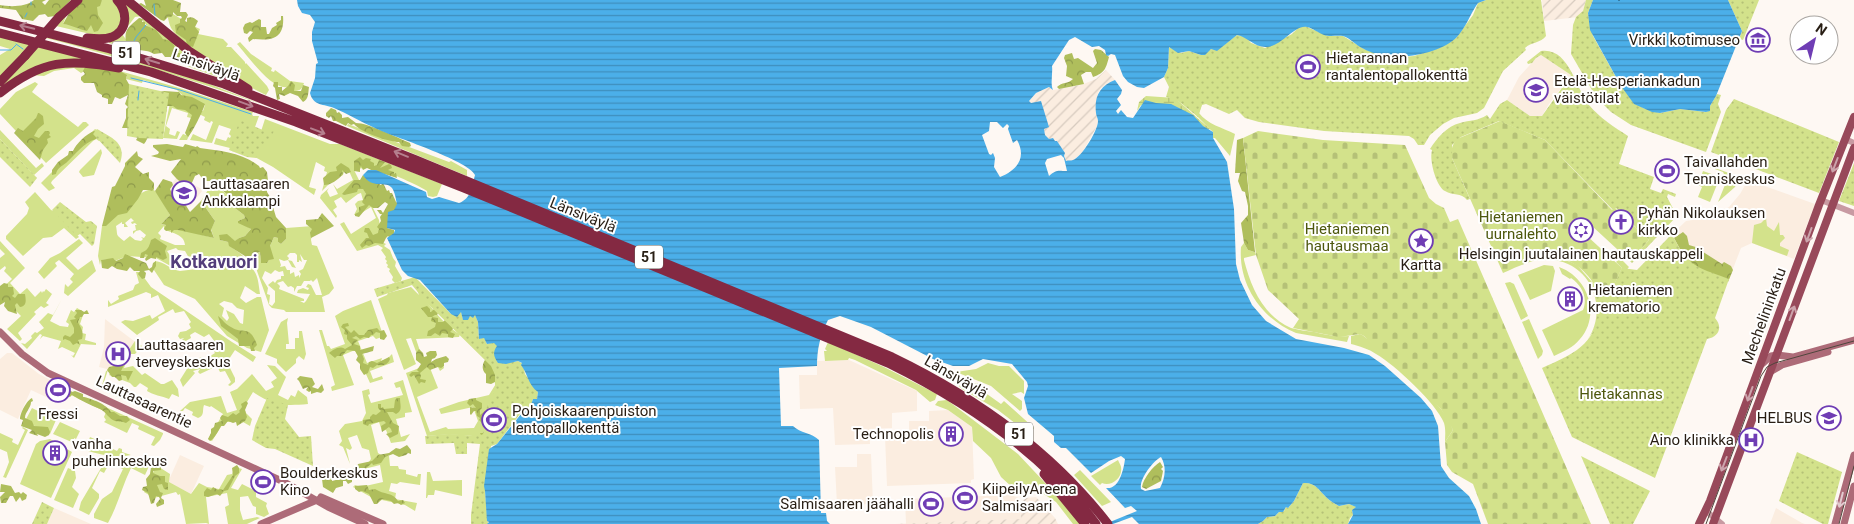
<svg xmlns="http://www.w3.org/2000/svg" width="1854" height="524" viewBox="0 0 1854 524" font-family="Roboto,sans-serif">
<style>
.built{fill:#fbede0}
.industrial{fill:url(#industrial-furrows)}
.green{fill:#d3e28b;fill-rule:evenodd}
.forest{fill:url(#forest-crowns)}
.wetland{fill:url(#wetland-marsh)}
.cemetery{fill:url(#cemetery-stones)}
.park{fill:url(#park-dots)}
.water{fill:url(#water-rules);fill-rule:evenodd}
.lines{fill:none;stroke-linecap:round;stroke-linejoin:round}
.stream{stroke:#4bafe9;stroke-width:1}
.ferry{stroke:#204961;stroke-width:1;stroke-dasharray:6 5;stroke-linecap:butt}
.tertiary{stroke:#c89aa2;stroke-width:6}
.secondary{stroke:#ad6b78;stroke-width:7}
.primary{stroke:#98495a;stroke-width:8}
.motorway{stroke:#842942;stroke-width:9}
.tram{stroke:#4f463d;stroke-width:1}
.motorway-bridge{stroke:#842942;stroke-width:9}
.oneway{stroke:#b57f8e}
.oneway2{stroke:#cca4ac}
.oneway3{stroke:#e2cbd0}
.labels{text-anchor:middle;stroke-width:4;stroke-linejoin:round;paint-order:stroke}
.shield{fill:#fff;stroke:#68625a;stroke-width:1}
.shield-label{font-size:14px;font-weight:bold;fill:#281e14}
.poi-label{font-size:15px;fill:#281e14;stroke:#fff;text-anchor:start}
.street-label{font-size:15px;fill:#281e14;stroke:#fff}
.park-label{font-size:15px;fill:#4e580e;stroke:#fff}
.quarter-label{font-size:18px;font-weight:bold;fill:#543e7b;stroke:#fff}
</style>
<defs>
<pattern id="industrial-furrows" width="10" height="10" patternUnits="userSpaceOnUse" patternTransform="scale(1.25)"><rect width="10" height="10" fill="#fbede0"/><path d="M-1 1l2-2M0 10L10 0M9 11l2-2" fill="none" stroke="#d7cbbf"/></pattern>
<pattern id="forest-crowns" width="20" height="18" patternUnits="userSpaceOnUse" patternTransform="scale(1.25)"><rect width="20" height="18" fill="#afbe5c"/><path d="M2 6a3 3 0 1 1 6 0M12 15a3 3 0 1 1 6 0" fill="none" stroke="#8e9a4b"/></pattern>
<pattern id="wetland-marsh" width="20" height="14" patternUnits="userSpaceOnUse" patternTransform="scale(1.25)"><rect width="20" height="14" fill="#d3e28b"/><path d="M1 5h8M5 5V1M11 12h8M15 12V8" fill="none" stroke="#b5c177"/></pattern>
<pattern id="cemetery-stones" width="16" height="16" patternUnits="userSpaceOnUse" patternTransform="scale(1.25)"><rect width="16" height="16" fill="#d3e28b"/><path d="M2 7V4a2 2 0 0 1 4 0v3zM10 15v-3a2 2 0 0 1 4 0v3z" fill="#b5c177"/></pattern>
<pattern id="park-dots" width="8" height="8" patternUnits="userSpaceOnUse" patternTransform="scale(1.25)"><rect width="8" height="8" fill="#d3e28b"/><path d="M2 2h.1M6 6h.1" fill="none" stroke="#b5c177" stroke-width="1.8" stroke-linecap="round"/></pattern>
<pattern id="water-rules" width="6" height="5" patternUnits="userSpaceOnUse" patternTransform="scale(1.25)"><rect width="6" height="5" fill="#4bafe9"/><path d="M0 2.5h6" fill="none" stroke="#3e8ebc"/></pattern>
</defs>
<rect width="100%" height="100%" fill="#fef8f3"/>
<!-- built -->
<path class="built" d="M 1541,55 L 1571,75 L 1549,104 L 1542,116 L 1530,116 L 1507,100 L 1519,77 L 1536,58 Z
M 176,178 L 183,178 L 203,190 L 190,206 L 188,204 L 186,206 L 166,191 Z
M 1748,180 L 1815,204 L 1794,259 L 1752,243 L 1741,248 L 1729,279 L 1693,266 L 1670,236 L 1686,221 L 1711,217 L 1729,207 L 1740,194 Z
M 105,319 L 138,344 L 115,371 L 99,367 L 104,347 Z
M 7,353 L 12,353 L 39,374 L 66,388 L 59,403 L 31,390 L 18,419 L 0,410 L 0,359 Z
M 849,360 L 917,391 L 917,411 L 892,413 L 892,428 L 869,429 L 870,444 L 835,445 L 833,408 L 800,409 L 799,375 L 817,375 L 817,361 Z
M 948,410 L 972,427 L 974,479 L 971,480 L 971,483 L 887,486 L 885,436 L 909,435 L 909,421 L 929,421 L 929,411 Z
M 857,454 L 871,454 L 873,504 L 837,505 L 835,467 L 857,467 Z
M 180,455 L 204,466 L 191,494 L 168,482 Z
M 1011,495 L 1019,498 L 1021,519 L 906,524 L 905,499 Z
M 54,508 L 91,524 L 47,524 Z
M 1776,508 L 1802,523 L 1805,524 L 1770,524 Z"/>
<!-- industrial -->
<path class="industrial" d="M 1542,0 L 1586,0 L 1583,11 L 1578,17 L 1544,21 Z
M 1106,70 L 1115,80 L 1101,88 L 1098,93 L 1096,114 L 1098,121 L 1097,126 L 1082,153 L 1072,161 L 1066,161 L 1064,156 L 1065,153 L 1057,141 L 1049,139 L 1045,136 L 1044,129 L 1048,127 L 1029,101 L 1036,93 L 1049,87 L 1053,90 L 1081,85 L 1096,79 Z
M 1036,497 L 1055,518 L 1058,524 L 895,524 L 1021,519 L 1020,503 L 1026,498 Z"/>
<!-- green -->
<path class="green" d="M 102,0 L 113,0 L 117,3 L 122,21 L 115,33 L 99,36 L 56,26 L 63,18 L 66,16 L 63,24 L 75,25 L 79,29 Z
M 120,0 L 124,0 L 229,81 L 187,66 L 188,61 L 143,22 L 142,16 L 135,17 L 122,34 L 128,42 L 127,46 L 137,48 L 138,51 L 109,43 L 109,41 L 120,34 Z
M 170,12 L 189,24 L 200,29 L 198,34 L 223,39 L 228,44 L 226,47 L 231,47 L 245,62 L 245,64 L 246,63 L 267,86 L 269,90 L 266,95 C 242,84 185,50 171,28 C 169,24 168,18 167,13 Z
M 0,37 L 30,44 L 0,78 L 0,55 L 10,49 L 0,46 Z
M 47,37 L 103,51 L 199,80 L 261,104 C 190,79 119,57 46,38 Z
M 240,42 L 251,54 L 272,68 L 271,71 L 274,72 L 275,70 L 290,81 L 304,83 C 302,90 299,91 293,91 L 288,87 C 272,91 248,56 237,44 Z
M 38,46 L 97,61 L 60,60 L 0,90 L 0,87 Z
M 59,65 L 109,68 L 176,87 L 253,112 L 252,114 L 253,116 L 259,116 L 246,152 L 214,144 L 216,138 L 226,141 L 228,137 L 230,138 L 231,136 L 229,134 L 231,129 L 219,125 L 212,143 L 190,140 L 193,134 L 206,140 L 213,122 L 211,121 L 210,123 L 204,120 L 205,117 L 199,114 L 187,140 L 179,140 L 183,134 L 186,135 L 191,118 L 187,117 L 188,113 L 172,108 L 166,126 L 170,129 L 169,134 L 175,136 L 177,131 L 180,132 L 177,139 L 163,138 L 170,103 L 203,111 L 205,105 L 185,98 L 177,90 L 143,80 L 142,83 L 126,79 L 127,76 C 113,73 94,65 81,73 L 74,68 L 54,71 L 44,76 L 31,75 Z
M 35,82 L 38,84 L 32,92 L 78,127 L 83,122 L 86,122 L 89,125 L 46,163 L 0,114 L 0,109 L 16,92 Z
M 1175,93 L 1202,104 L 1199,113 C 1207,124 1223,128 1235,134 L 1230,156 L 1215,138 L 1213,138 L 1213,132 C 1199,119 1185,100 1166,97 Z
M 265,119 L 330,144 L 340,144 L 442,184 L 437,196 L 433,197 L 428,196 L 427,191 C 416,184 383,169 370,168 C 365,167 359,169 354,170 L 379,220 L 382,242 L 386,244 L 384,246 L 390,250 L 393,258 L 396,262 L 395,266 L 402,278 L 401,281 L 395,283 L 392,280 L 393,277 L 389,271 L 390,269 L 387,267 L 388,265 L 386,263 L 387,261 L 385,259 L 386,257 L 381,250 L 383,248 L 378,245 L 357,251 L 340,224 L 344,222 L 351,234 L 376,218 L 371,207 L 358,215 L 354,215 L 357,209 L 355,204 L 358,201 L 363,200 L 361,193 L 358,194 L 346,203 L 341,197 L 334,201 L 337,207 L 333,210 L 337,216 L 336,218 L 320,198 L 321,195 L 329,188 L 327,191 L 330,197 L 338,194 L 333,184 L 337,189 L 353,180 L 349,171 L 344,172 L 343,175 L 331,182 L 322,191 L 327,172 L 324,171 L 325,167 L 316,162 L 309,187 L 316,189 L 314,195 L 273,167 L 253,156 Z
M 348,124 L 449,162 L 451,161 L 467,170 L 467,176 L 347,126 Z
M 95,129 L 106,135 L 105,137 L 99,141 L 96,139 L 93,141 L 52,181 L 51,183 L 55,188 L 49,191 L 41,183 Z
M 0,130 L 36,168 L 42,163 L 44,166 L 34,175 L 0,139 Z
M 101,149 L 102,153 L 94,175 L 83,177 L 79,172 L 80,170 Z
M 1704,164 L 1740,177 L 1735,187 L 1718,202 L 1727,180 L 1723,172 L 1704,165 Z
M 1703,171 L 1720,177 L 1710,202 L 1698,197 L 1702,187 L 1698,185 Z
M 214,185 L 228,195 L 231,205 L 244,215 L 245,218 L 238,221 L 251,229 L 245,236 L 239,238 L 235,242 L 231,238 L 220,240 L 228,242 C 231,250 241,251 245,259 L 243,262 L 233,265 L 247,263 C 258,272 258,280 260,294 L 257,294 L 245,286 L 240,298 L 246,303 L 257,297 L 261,297 L 269,330 L 261,352 L 247,348 L 227,336 L 195,299 L 164,285 L 154,270 L 155,261 C 165,262 171,270 180,271 L 213,267 L 210,264 L 181,269 L 176,269 L 156,258 L 127,256 L 115,261 L 114,259 L 101,260 L 100,265 L 98,256 L 102,226 C 120,216 132,192 153,189 L 159,195 L 170,215 L 161,224 L 214,238 L 211,229 L 215,221 L 201,201 L 208,190 ZM 131,218 L 134,221 L 131,222 L 132,224 L 135,223 L 137,225 L 135,225 L 136,230 L 133,231 L 133,234 L 136,231 L 140,230 L 146,235 L 144,238 L 141,237 L 143,239 L 141,241 L 135,240 L 130,236 L 124,241 C 115,234 118,236 116,226 L 122,222 L 122,224 L 124,224 L 124,227 L 128,227 L 125,223 ZM 164,226 L 164,229 C 173,234 184,234 185,245 L 175,245 L 160,239 L 161,236 L 158,233 ZM 176,248 L 178,250 L 185,251 L 189,258 L 185,263 L 183,263 L 184,268 L 176,268 L 170,262 L 171,257 L 167,251 ZM 224,301 L 232,303 L 237,308 L 244,310 L 243,324 L 240,323 L 234,314 L 226,310 L 229,318 L 227,321 L 222,316 L 224,308 L 219,304 Z
M 35,192 L 51,210 L 58,213 L 79,237 L 76,239 L 64,228 L 52,237 L 43,238 L 23,256 L 6,239 L 6,236 L 27,214 L 29,208 L 25,202 Z
M 1766,218 L 1767,226 L 1774,231 L 1779,222 L 1780,235 L 1783,235 L 1785,238 L 1780,243 L 1780,246 L 1789,250 L 1787,256 L 1752,243 L 1754,225 L 1761,223 Z
M 313,226 L 311,240 L 312,245 L 317,246 L 334,288 L 329,294 L 322,297 L 325,312 L 286,312 L 284,310 L 272,308 L 269,305 L 257,271 L 255,260 L 252,256 L 260,252 L 261,263 L 267,263 L 269,260 L 270,246 L 274,237 L 278,238 L 278,242 L 281,244 L 286,239 L 286,228 ZM 290,253 L 295,253 L 297,255 L 297,262 L 299,262 L 299,260 L 302,262 L 300,254 L 304,260 L 307,260 L 303,269 L 299,271 L 301,274 L 299,278 L 299,275 L 295,277 L 294,272 L 290,274 L 290,270 L 287,270 L 285,266 L 280,267 L 281,265 L 279,259 L 284,261 L 288,260 L 292,267 L 296,268 L 292,261 L 288,260 L 289,258 L 287,256 ZM 275,270 L 279,272 L 283,271 L 284,276 L 281,276 L 281,279 L 277,280 L 275,283 L 273,281 L 268,285 L 275,291 L 275,302 L 272,306 L 269,304 L 270,295 L 267,294 L 268,288 L 262,278 L 265,271 L 271,274 ZM 317,278 L 322,295 L 316,295 L 311,285 L 308,284 L 306,287 L 309,288 L 308,290 L 303,288 L 298,290 L 297,293 L 310,294 L 306,301 L 304,303 L 300,301 L 304,301 L 304,299 L 279,289 L 280,286 L 277,283 L 283,281 L 288,287 L 291,286 L 294,288 L 294,292 L 297,286 L 301,286 L 304,281 L 310,281 L 311,280 L 313,282 Z
M 79,239 L 83,243 L 66,258 L 78,270 L 92,260 L 96,271 L 68,296 L 64,293 L 65,284 L 68,287 L 73,282 L 70,279 L 74,274 L 59,260 L 55,263 L 57,266 L 44,279 L 38,272 L 50,258 L 60,253 Z
M 0,241 L 25,268 L 10,283 L 20,294 L 27,288 L 35,297 L 41,291 L 42,293 L 43,291 L 44,292 L 46,289 L 52,294 L 46,303 L 49,305 L 44,308 L 41,306 L 34,312 L 36,314 L 18,333 L 22,339 L 20,341 L 7,329 L 21,316 L 2,297 L 0,290 L 12,279 L 4,271 L 6,268 L 5,266 L 0,270 L 0,258 L 5,254 L 0,249 Z
M 1244,243 L 1248,250 L 1255,252 L 1256,255 L 1244,258 L 1244,260 C 1251,287 1263,316 1291,328 C 1298,330 1307,331 1314,332 C 1326,335 1337,337 1349,336 L 1347,342 L 1296,333 C 1262,319 1238,285 1241,247 Z
M 1554,257 L 1571,262 L 1577,265 L 1607,299 L 1622,268 L 1616,262 L 1620,258 L 1629,267 L 1622,275 L 1602,319 L 1588,339 C 1608,309 1592,265 1554,260 Z
M 1544,265 L 1553,266 L 1555,271 L 1551,291 L 1530,300 L 1518,275 Z
M 1559,267 C 1588,277 1601,315 1580,339 C 1573,348 1564,351 1554,356 L 1542,330 L 1583,310 C 1588,297 1582,286 1571,278 L 1570,279 L 1562,274 Z
M 136,272 L 140,272 L 151,287 L 232,342 L 256,357 L 253,362 L 235,350 L 227,362 L 235,378 L 235,382 L 230,386 L 228,385 L 231,382 L 225,371 L 220,372 L 217,366 L 200,374 L 198,372 L 200,369 L 193,371 L 195,373 L 183,387 L 180,380 L 190,364 L 201,357 L 203,360 L 197,364 L 201,366 L 204,360 L 215,353 L 213,350 L 218,346 L 209,334 L 204,337 L 195,332 L 190,335 L 191,338 L 184,342 L 182,340 L 184,338 L 180,339 L 178,336 L 180,332 L 186,331 L 191,328 L 189,324 L 191,322 L 184,311 L 175,313 L 173,309 L 158,317 L 159,320 L 137,335 L 121,322 L 125,320 L 133,321 L 150,315 L 152,319 L 165,311 L 158,295 L 151,298 L 151,294 L 146,292 L 108,307 L 108,300 L 111,304 L 119,299 L 118,296 L 133,290 L 135,285 L 139,283 Z
M 1510,282 L 1514,284 L 1528,316 L 1521,320 L 1505,283 Z
M 411,287 L 419,295 L 416,287 C 426,301 446,328 460,334 L 459,337 L 416,339 L 423,360 L 419,360 L 411,338 L 406,339 L 416,364 L 404,370 L 378,299 L 387,295 L 388,293 Z
M 62,299 L 50,321 L 60,326 L 68,327 L 69,324 L 66,322 L 71,310 L 74,312 L 77,308 L 84,312 L 80,324 L 83,327 L 82,333 L 86,334 L 85,340 L 96,343 L 96,345 L 81,344 L 74,358 L 71,355 L 73,356 L 75,353 L 62,347 L 58,349 L 61,341 L 43,336 L 40,339 L 42,335 L 40,334 L 27,349 L 21,343 L 25,344 L 32,338 L 31,336 L 35,332 L 37,333 L 44,328 L 39,322 L 48,313 L 53,315 Z
M 371,300 L 384,338 L 382,337 L 376,339 L 373,336 L 358,341 L 367,363 L 382,358 L 381,361 L 387,359 L 392,354 L 394,362 L 370,371 L 373,379 L 382,376 L 383,379 L 370,383 L 355,350 L 343,355 L 354,385 L 332,391 L 331,387 L 335,385 L 319,330 L 322,330 L 327,346 L 329,346 L 331,349 L 345,344 L 335,316 L 343,311 Z
M 288,318 L 287,323 L 289,344 L 286,344 L 286,349 L 295,349 L 295,338 L 299,338 L 299,331 L 302,331 L 306,354 L 304,360 L 299,356 L 296,359 L 296,363 L 286,372 L 277,363 L 277,359 L 265,354 L 281,322 Z
M 1529,319 L 1543,351 L 1542,355 L 1538,359 L 1522,322 Z
M 1360,334 C 1371,338 1432,397 1441,409 C 1446,415 1450,423 1453,430 L 1445,442 C 1445,436 1446,430 1444,423 C 1436,403 1395,365 1376,354 C 1369,349 1359,346 1351,344 L 1351,336 Z
M 135,341 L 142,346 L 135,354 L 131,354 L 124,364 L 125,365 L 124,368 L 133,366 L 142,375 L 145,373 L 161,384 L 164,384 L 172,380 L 178,389 L 179,397 L 172,394 L 169,399 C 162,396 153,395 147,391 L 148,388 L 140,383 L 136,387 L 134,387 L 130,383 L 109,375 L 111,372 L 108,370 L 102,388 L 125,399 L 124,400 L 101,389 L 106,371 L 118,366 Z
M 828,342 L 884,367 L 937,394 L 935,400 L 930,402 L 916,390 L 855,360 L 849,358 L 848,360 L 825,361 L 824,351 L 827,351 L 825,349 Z
M 441,359 L 444,368 L 440,371 L 437,365 L 430,368 L 438,388 L 417,397 L 430,432 L 446,427 L 448,429 L 474,428 L 478,421 L 473,407 L 441,414 L 439,409 L 459,402 L 489,395 L 497,382 L 499,387 L 481,418 L 486,438 C 465,434 447,434 427,436 L 406,373 C 418,369 429,363 441,359 Z
M 988,363 L 999,366 L 1009,366 L 1024,381 L 1024,394 L 1021,392 L 1012,394 L 1022,401 L 1022,409 L 1020,411 L 991,386 L 956,372 L 976,369 Z
M 267,365 L 275,366 L 286,377 L 278,395 L 288,400 L 291,395 L 295,397 L 298,390 L 307,397 L 308,404 C 284,406 274,406 253,392 L 244,407 L 246,413 L 252,419 L 250,426 L 243,422 L 224,422 L 212,441 L 208,439 L 223,414 L 211,406 L 210,407 L 204,405 C 202,410 205,416 198,418 L 192,415 L 193,412 L 185,408 L 183,411 L 180,411 L 190,402 L 221,396 L 227,413 L 237,410 L 230,392 L 237,389 L 252,374 L 266,391 L 274,387 L 271,382 L 277,378 Z
M 403,380 L 412,412 L 405,413 L 405,417 L 396,419 L 401,437 L 410,434 L 405,441 L 391,443 L 386,430 L 382,431 L 379,422 L 371,425 L 378,453 L 381,455 L 389,456 L 390,466 L 398,466 L 399,469 L 406,470 L 406,474 L 417,477 L 418,474 L 421,474 L 420,485 L 400,482 L 397,484 L 391,483 L 389,491 L 396,493 L 395,499 L 417,503 L 415,511 L 405,505 L 382,500 L 378,501 L 353,487 L 355,485 L 361,487 L 383,482 L 380,465 L 356,471 L 354,468 L 366,466 L 371,459 L 369,450 L 362,448 L 357,435 L 348,438 L 352,448 L 350,450 L 346,448 L 350,464 L 343,447 L 339,445 L 342,441 L 339,431 L 345,424 L 362,421 L 366,413 L 362,391 L 369,389 L 370,394 L 368,395 L 371,403 L 403,395 L 400,387 L 396,388 L 394,383 Z
M 966,382 L 980,384 L 980,389 L 1001,404 L 1004,401 L 1034,428 L 1029,434 L 998,410 L 962,389 L 959,386 Z
M 66,389 L 163,433 L 163,434 L 160,440 L 154,446 L 151,445 L 155,437 L 138,429 L 139,426 L 132,423 L 127,433 L 104,422 L 106,420 L 104,417 L 106,412 L 65,392 Z
M 947,400 L 1018,454 L 1062,501 L 1081,524 L 1073,524 L 1056,502 L 1039,491 L 1018,492 L 1013,488 L 1001,477 L 991,458 L 973,441 L 972,427 L 948,410 L 935,405 L 938,401 Z
M 32,408 L 56,420 L 50,434 L 25,421 Z
M 60,422 L 80,431 L 76,439 L 74,438 L 74,443 L 53,434 Z
M 23,427 L 28,430 L 6,478 L 3,477 L 4,475 L 9,462 L 7,452 L 0,449 L 0,433 L 13,439 L 12,442 L 18,445 L 25,430 L 22,428 Z
M 90,437 L 113,447 L 113,449 L 117,451 L 119,448 L 122,449 L 122,452 L 131,455 C 115,458 101,455 85,450 Z
M 50,439 L 72,452 L 51,498 L 20,484 L 36,444 L 40,441 Z
M 147,457 L 151,462 L 145,475 L 131,468 C 122,486 118,505 108,523 L 94,518 L 94,514 L 102,499 L 112,492 L 123,469 L 109,464 L 104,473 L 100,471 L 92,488 L 99,494 L 99,498 L 89,515 L 79,510 L 81,502 L 104,463 L 125,462 Z
M 1118,460 C 1119,463 1121,465 1121,467 C 1123,478 1111,487 1102,483 L 1100,485 L 1091,476 Z
M 159,467 L 170,474 L 169,482 L 191,494 L 199,483 L 207,487 L 219,489 L 227,475 L 232,474 L 235,467 L 242,469 L 231,488 L 238,490 L 242,484 L 256,491 L 256,497 L 267,503 L 266,506 L 269,514 L 264,517 L 256,514 L 256,507 L 253,506 L 248,496 L 240,497 L 240,510 L 243,520 L 257,517 L 260,518 L 247,524 L 228,524 L 225,507 L 229,505 L 227,493 L 206,497 L 209,524 L 206,523 L 186,524 L 180,494 L 178,495 L 176,492 L 154,498 L 144,492 L 155,468 Z
M 68,468 L 75,471 L 76,478 L 72,487 L 79,494 L 73,508 L 54,500 Z
M 1080,470 L 1111,502 L 1102,506 L 1074,475 Z
M 427,472 L 430,472 L 433,481 L 462,480 L 462,496 L 435,490 L 434,495 L 428,495 L 427,498 L 426,498 Z"/>
<!-- forest -->
<path class="forest" d="M 34,0 L 46,0 L 42,2 L 45,5 L 49,0 L 71,0 L 55,16 L 48,17 L 45,14 L 39,15 L 33,21 L 22,19 L 16,10 L 0,8 L 0,5 C 10,7 26,7 34,0 Z
M 80,0 L 102,0 L 100,6 L 97,7 L 98,15 L 103,23 L 98,31 L 94,32 L 91,25 L 87,31 C 78,29 72,25 63,24 L 73,6 Z
M 144,0 L 173,0 L 181,3 L 180,12 L 186,12 L 188,15 L 185,21 L 187,22 L 187,18 C 192,16 194,18 198,21 L 195,27 L 199,32 L 193,47 L 187,45 L 186,40 L 176,33 L 175,25 L 180,23 L 180,19 L 182,18 L 181,16 L 177,16 L 173,12 L 173,15 L 171,17 L 168,17 L 164,21 L 161,20 L 139,4 L 141,3 L 146,6 Z
M 281,16 L 283,16 C 285,39 271,41 253,39 L 249,42 L 248,38 L 253,32 L 250,31 L 247,34 L 244,33 L 243,28 L 245,24 L 250,22 L 252,23 L 259,19 L 261,20 L 261,27 L 266,27 L 267,34 L 269,34 L 272,28 L 277,25 L 276,23 L 281,20 Z
M 139,18 L 143,19 L 142,22 L 145,22 L 145,25 L 156,30 L 163,39 L 171,41 L 177,50 L 177,53 L 180,53 L 181,56 L 186,56 L 187,63 L 185,65 L 171,57 L 165,57 L 162,53 L 154,54 C 147,50 145,51 139,50 C 135,48 133,47 127,46 C 123,31 127,28 139,18 Z
M 1095,49 L 1101,50 L 1109,57 C 1106,68 1105,73 1093,77 L 1091,72 L 1086,72 L 1081,75 L 1084,84 L 1059,89 L 1057,87 C 1062,82 1068,84 1073,79 L 1066,76 L 1067,66 L 1064,58 L 1065,55 L 1072,53 L 1074,59 L 1078,58 L 1093,68 L 1097,63 L 1093,51 Z
M 86,65 L 118,70 L 127,75 L 126,79 L 130,86 L 160,92 L 164,91 L 179,92 L 181,95 L 192,97 L 205,104 C 203,111 192,133 188,137 L 185,133 L 192,115 L 185,110 L 177,109 L 173,106 L 167,106 C 168,117 156,126 150,134 C 147,137 147,141 144,144 L 136,140 L 139,135 L 128,128 L 122,128 L 126,118 L 126,109 L 128,107 L 125,104 L 128,95 L 120,99 L 115,97 L 112,104 L 108,104 L 108,99 L 102,97 L 102,95 L 97,92 L 94,83 L 84,83 L 81,80 L 81,77 L 85,74 L 83,71 Z
M 291,81 L 295,85 L 294,91 L 301,91 L 303,85 L 309,87 C 308,93 309,99 303,102 L 298,96 L 290,93 L 284,96 L 279,94 L 280,99 L 277,100 L 275,88 L 273,86 L 274,82 L 278,82 L 278,87 L 282,87 L 282,91 L 288,86 Z
M 331,108 L 336,110 L 337,113 L 339,112 L 342,115 L 342,118 L 348,117 L 356,123 C 368,123 396,137 410,143 L 411,146 L 409,147 L 402,146 L 399,142 C 389,142 360,132 354,124 L 351,125 L 348,123 L 346,126 L 336,121 L 333,121 L 331,116 L 329,118 L 326,116 L 326,113 Z
M 38,113 L 39,113 L 43,116 L 44,124 L 38,129 L 34,136 L 39,138 L 45,131 L 49,131 L 50,133 L 49,135 L 51,137 L 47,139 L 48,143 L 43,150 L 40,160 L 14,133 L 18,128 L 23,131 L 36,118 Z
M 94,131 L 99,134 L 96,139 C 83,143 76,154 66,163 C 62,166 57,168 56,174 L 52,175 L 52,170 L 58,162 L 68,155 L 69,151 L 73,151 C 76,144 86,134 94,131 Z
M 1243,138 L 1255,252 L 1248,250 L 1244,243 L 1241,223 L 1248,215 L 1248,206 L 1245,192 L 1242,191 L 1238,181 L 1240,173 L 1235,173 L 1237,140 Z
M 167,144 L 183,147 L 185,144 L 196,147 L 197,146 L 200,148 C 220,151 241,152 259,166 L 260,168 L 263,167 L 267,172 L 268,181 L 277,180 L 277,182 L 267,189 L 267,192 L 270,197 L 276,217 L 286,228 L 286,239 L 281,244 L 278,242 L 278,238 L 274,237 L 270,246 L 274,259 L 269,260 L 267,263 L 261,263 L 260,252 L 254,254 L 248,258 L 229,246 L 228,242 L 220,240 L 219,235 L 227,234 L 235,241 L 239,238 L 245,236 L 251,229 L 238,223 L 238,221 L 245,218 L 244,215 L 231,205 L 228,195 L 217,186 L 223,185 L 212,181 L 204,181 L 199,174 L 195,176 L 191,185 C 183,186 176,179 171,172 L 181,159 L 170,161 L 151,156 L 158,154 L 159,152 L 153,147 L 153,145 Z
M 137,151 L 138,156 L 143,159 L 135,167 L 143,174 L 149,172 L 149,178 L 154,183 L 154,189 L 152,191 L 149,190 L 143,190 L 138,199 L 127,213 L 118,215 L 106,226 L 102,226 L 112,187 L 115,186 L 125,166 L 125,163 Z
M 360,157 L 363,160 L 366,158 L 371,159 L 370,161 L 374,163 L 374,166 L 377,165 L 379,160 L 385,162 L 380,168 L 389,164 L 391,165 L 392,168 L 388,170 L 394,172 L 394,174 L 396,173 L 397,178 C 387,174 377,173 367,168 L 363,170 L 361,166 L 360,168 L 360,172 L 354,171 L 354,161 Z
M 341,163 L 349,168 L 351,172 L 346,174 L 342,170 L 343,174 C 338,180 331,185 324,185 L 323,178 L 330,172 L 337,171 L 336,167 Z
M 363,175 L 381,185 L 383,183 L 387,191 L 389,190 L 390,193 L 392,193 L 396,202 L 399,204 L 387,228 L 394,230 L 394,234 L 390,238 L 388,236 L 386,238 L 383,244 L 375,243 L 369,246 L 366,245 L 362,248 L 360,245 L 366,238 L 369,238 L 367,233 L 364,232 L 365,228 L 369,228 L 373,235 L 378,233 L 379,229 L 377,227 L 381,221 L 380,217 L 382,214 L 380,214 L 377,210 L 381,210 L 383,213 L 388,204 L 385,202 L 378,208 L 373,208 L 369,205 L 359,217 L 355,216 L 355,214 L 359,212 L 359,207 L 365,205 L 362,202 L 366,194 L 363,189 L 358,189 L 357,192 C 352,193 345,196 342,194 L 354,180 L 360,180 Z
M 163,179 L 172,182 L 173,185 L 170,189 C 172,195 179,203 185,204 L 190,212 L 201,201 L 215,221 L 211,230 L 214,238 L 178,230 L 174,230 L 171,233 L 171,230 L 166,231 L 164,229 L 166,225 L 161,224 L 170,215 L 155,191 Z
M 322,213 L 334,226 L 311,238 L 310,233 L 312,229 L 306,224 L 306,220 L 318,219 Z
M 1683,232 L 1687,236 L 1689,245 L 1699,248 L 1700,250 L 1722,264 L 1724,262 L 1731,266 L 1733,270 L 1728,282 L 1676,258 L 1680,249 L 1674,238 Z
M 155,238 L 167,246 L 165,251 L 167,258 L 163,260 L 156,257 L 156,259 L 151,258 L 146,261 L 145,259 L 148,255 L 145,254 L 144,258 L 140,258 L 141,253 C 148,250 149,247 151,240 Z
M 125,254 L 146,263 L 149,269 L 152,267 L 153,263 L 156,261 L 156,266 L 152,273 L 149,270 L 144,271 L 146,273 L 145,278 L 142,279 L 138,274 L 140,271 L 134,271 L 130,267 L 127,271 L 117,269 L 112,266 L 108,269 L 102,268 L 101,260 L 113,258 L 116,261 L 123,258 Z
M 4,283 L 8,284 L 8,287 L 13,287 L 14,294 L 12,296 L 15,298 L 18,294 L 25,294 C 26,300 27,306 20,307 L 17,303 L 15,305 L 17,314 L 8,311 L 4,306 L 5,302 L 0,305 L 0,286 Z
M 427,306 L 430,309 L 430,312 L 431,312 L 434,309 L 438,313 L 437,315 L 435,315 L 432,317 L 438,318 L 438,322 L 443,322 L 445,320 L 451,324 L 453,329 L 450,332 L 455,334 L 453,338 L 448,337 L 448,334 L 442,333 L 440,336 L 435,333 L 431,336 L 427,336 L 428,331 L 435,327 L 436,323 L 431,321 L 432,317 L 428,317 L 421,308 Z
M 75,310 L 81,310 L 84,312 L 87,310 L 89,314 L 84,314 L 82,317 L 80,317 L 78,322 C 81,329 84,331 82,339 L 78,340 L 80,345 L 77,343 L 73,345 L 70,341 L 65,339 L 63,340 L 63,337 L 65,335 L 70,337 L 74,333 L 74,328 L 70,320 L 76,319 L 74,317 L 77,313 Z
M 218,316 C 222,319 226,325 231,327 C 243,335 250,324 257,345 L 254,348 L 255,351 L 251,351 L 250,346 L 239,346 L 238,339 L 221,326 Z
M 348,323 L 349,326 L 345,327 L 351,333 L 354,330 L 359,335 L 364,335 L 368,330 L 377,328 L 380,331 L 384,330 L 387,336 L 384,340 L 380,339 L 380,333 L 376,332 L 373,335 L 371,335 L 369,338 L 364,337 L 360,339 L 356,336 L 352,338 L 358,340 L 354,344 L 360,346 L 360,350 L 374,346 L 373,351 L 362,354 L 364,359 L 363,363 L 368,365 L 369,362 L 372,361 L 377,363 L 389,357 L 390,359 C 388,365 383,366 377,365 L 373,368 L 370,367 L 368,373 L 364,375 L 360,369 L 360,364 L 356,360 L 358,356 L 355,351 L 347,350 L 342,356 L 337,356 L 335,358 L 329,353 C 333,350 339,345 345,349 L 352,345 L 347,339 L 347,335 L 344,334 L 345,330 L 341,327 L 343,324 Z
M 419,349 L 423,353 L 424,357 L 427,356 L 426,353 L 430,351 L 436,351 L 437,355 L 435,358 L 432,359 L 431,362 L 436,359 L 446,356 L 449,359 L 448,362 L 444,363 L 444,366 L 441,368 L 438,367 L 430,370 L 427,367 L 420,373 L 421,376 L 420,379 L 426,380 L 425,383 L 421,382 L 419,384 L 414,375 L 411,377 L 409,375 L 412,372 L 419,372 L 417,370 L 421,364 L 416,360 L 416,353 Z
M 488,356 L 495,357 L 495,369 L 499,374 L 497,379 L 500,379 L 501,382 L 503,380 L 505,384 L 509,383 L 508,378 L 497,369 L 497,363 C 503,364 510,364 516,366 L 518,364 L 517,369 L 520,372 L 519,374 L 514,372 L 515,370 L 512,368 L 505,374 L 514,377 L 516,387 L 514,390 L 524,391 L 530,395 L 528,398 L 529,400 L 528,406 L 526,407 L 523,407 L 522,403 L 519,399 L 517,401 L 521,405 L 519,409 L 515,408 L 515,402 L 509,404 L 506,409 L 503,409 L 501,405 L 498,410 L 500,413 L 498,416 L 495,416 L 496,419 L 486,430 L 488,431 L 492,429 L 494,432 L 490,436 L 482,437 L 480,433 L 484,433 L 482,423 L 479,420 L 480,418 L 477,416 L 476,411 L 474,411 L 471,415 L 470,414 L 470,407 L 476,408 L 473,404 L 470,406 L 467,403 L 469,399 L 476,398 L 476,400 L 482,403 L 482,408 L 480,410 L 480,415 L 486,410 L 488,405 L 492,405 L 498,397 L 501,398 L 503,394 L 502,392 L 504,391 L 498,385 L 497,381 L 491,384 L 486,383 L 486,374 C 480,369 483,361 488,356 Z
M 124,357 L 127,358 L 128,361 L 124,365 L 121,371 L 133,371 L 128,381 L 126,376 L 121,375 L 122,380 L 119,381 L 115,377 L 112,377 L 107,370 L 109,367 L 118,365 Z
M 300,376 L 312,378 L 315,384 L 312,387 L 318,389 L 322,384 L 324,390 L 321,393 L 317,392 L 311,394 L 311,391 L 309,392 L 306,390 L 308,387 L 303,389 L 299,381 L 297,379 Z
M 67,388 L 72,392 L 75,391 L 83,394 L 83,397 C 87,397 102,403 105,406 C 107,407 109,410 111,412 L 114,412 L 120,416 L 127,416 L 130,420 L 126,423 C 122,421 119,422 115,421 C 109,419 106,412 100,409 C 90,405 82,401 72,395 L 70,397 L 65,395 L 64,391 Z
M 32,398 L 33,401 L 31,402 C 31,408 25,412 25,418 L 32,421 L 34,426 L 48,427 L 50,432 L 49,435 L 45,437 L 37,434 L 38,436 L 29,433 L 32,430 L 21,426 L 23,420 L 20,419 C 20,413 27,400 32,398 Z
M 397,398 L 400,398 C 400,405 403,411 396,414 L 393,412 L 387,412 L 393,423 L 399,426 L 398,434 L 390,438 L 386,434 L 392,432 L 391,429 L 389,427 L 382,432 L 381,426 L 386,423 L 384,421 L 369,424 L 368,426 L 363,424 L 363,420 L 370,419 L 370,417 L 373,414 L 376,415 L 381,411 L 378,408 L 378,404 L 381,404 L 381,408 L 383,407 L 384,409 L 394,408 L 395,400 Z
M 246,401 L 248,403 L 245,410 L 247,417 L 245,421 L 237,426 L 236,422 L 233,423 L 228,421 L 224,426 L 221,426 C 219,430 214,439 210,441 L 208,439 L 211,433 L 211,429 L 214,427 L 215,423 L 222,421 L 220,418 L 222,415 L 228,417 L 233,413 L 236,415 L 240,412 L 239,411 L 242,407 L 241,404 Z
M 407,445 L 411,450 L 411,454 L 408,453 L 406,455 L 399,457 L 393,454 L 385,457 L 381,463 L 373,465 L 372,463 L 363,471 L 354,471 L 345,477 L 348,480 L 352,480 L 352,482 L 348,484 L 346,481 L 343,481 L 343,486 L 336,488 L 333,493 L 323,487 L 322,479 L 332,477 L 332,481 L 340,479 L 343,473 L 357,467 L 358,464 L 372,461 L 378,455 L 389,453 L 396,448 L 400,449 Z
M 158,462 L 161,465 L 161,470 L 153,471 L 153,473 L 160,476 L 165,476 L 165,482 L 168,483 L 168,490 L 164,489 L 162,484 L 157,485 L 160,492 L 163,493 L 161,498 L 164,500 L 164,504 L 157,507 L 156,504 L 160,499 L 159,497 L 156,496 L 154,503 L 151,504 L 148,493 L 142,490 L 143,487 L 147,486 L 146,479 L 150,474 L 151,467 Z
M 1160,462 L 1163,467 L 1161,469 L 1163,471 L 1161,481 L 1146,489 L 1142,487 C 1143,479 1153,466 1160,462 Z
M 237,465 L 239,468 L 239,473 L 235,476 L 228,490 L 224,491 L 220,496 L 217,494 L 208,497 L 204,496 L 204,492 L 207,488 L 211,490 L 213,487 L 218,490 L 220,489 L 223,490 L 233,475 L 232,468 Z
M 1,484 L 11,486 L 15,493 L 19,492 L 21,494 L 23,492 L 27,495 L 26,499 L 22,501 L 20,497 L 16,502 L 13,496 L 10,496 L 6,503 L 1,503 L 0,497 L 5,492 L 0,492 Z
M 367,485 L 369,490 L 375,489 C 384,495 393,492 398,501 L 403,500 L 405,503 L 401,505 L 398,503 L 394,504 L 391,501 L 382,499 L 377,504 L 374,504 L 369,494 L 362,491 L 359,492 L 355,489 L 355,486 Z"/>
<!-- wetland -->
<path class="wetland" d="M 1146,96 L 1175,98 L 1210,129 L 1208,130 L 1141,105 L 1137,111 L 1139,102 Z"/>
<!-- cemetery -->
<path class="cemetery" d="M 1500,121 L 1545,140 L 1612,210 L 1615,208 L 1649,240 L 1630,261 L 1592,226 L 1586,235 L 1622,268 L 1607,300 C 1596,292 1596,285 1588,276 C 1562,246 1534,259 1503,273 L 1452,158 C 1451,149 1452,145 1457,139 Z
M 1258,131 L 1323,140 L 1405,145 L 1429,198 L 1436,204 L 1444,208 L 1450,222 L 1458,219 L 1591,524 L 1488,524 L 1473,484 L 1452,472 L 1447,465 L 1445,442 L 1453,430 L 1441,409 L 1364,336 L 1360,334 L 1339,337 L 1293,328 L 1299,319 L 1268,290 L 1256,255 L 1243,138 Z"/>
<!-- park -->
<path class="park" d="M 1486,0 L 1541,0 L 1546,36 C 1541,43 1531,42 1525,48 L 1526,50 L 1503,71 L 1484,108 L 1477,113 L 1454,118 L 1443,124 L 1430,135 L 1424,145 L 1418,145 L 1414,139 L 1409,136 L 1324,131 L 1259,122 L 1245,118 L 1237,110 L 1229,114 L 1206,104 L 1202,105 L 1198,117 L 1175,98 L 1166,97 L 1169,87 L 1164,77 L 1168,68 L 1169,47 L 1181,53 L 1189,51 L 1201,55 L 1211,49 L 1217,50 L 1237,35 L 1246,37 L 1251,43 L 1265,48 L 1292,34 L 1299,27 L 1305,26 L 1328,36 L 1343,36 L 1364,49 L 1391,58 L 1414,56 L 1439,48 L 1456,38 L 1473,15 L 1478,3 Z
M 1586,0 L 1593,0 L 1588,13 L 1593,36 L 1621,86 L 1643,108 L 1660,113 L 1680,109 L 1706,112 L 1710,110 L 1710,106 L 1717,94 L 1721,95 L 1718,104 L 1721,112 L 1706,152 L 1631,125 L 1611,112 L 1596,97 L 1571,54 L 1573,25 L 1576,17 L 1583,11 Z
M 1728,0 L 1759,0 L 1743,40 L 1739,39 L 1742,31 Z
M 1541,51 C 1569,47 1575,87 1589,105 C 1600,118 1614,127 1628,136 L 1619,164 L 1654,177 L 1650,189 L 1661,193 L 1663,189 L 1676,194 L 1675,197 L 1668,194 L 1667,197 L 1677,216 L 1632,263 L 1630,261 L 1649,240 L 1616,208 L 1613,210 L 1545,140 L 1499,121 L 1461,137 L 1452,145 L 1452,158 L 1470,199 L 1467,200 C 1461,192 1453,196 1445,191 C 1436,186 1429,160 1432,150 L 1430,149 C 1437,138 1447,126 1460,123 C 1470,120 1478,121 1487,115 L 1490,119 L 1500,104 L 1507,100 L 1530,116 L 1542,116 L 1571,75 L 1541,55 L 1536,58 L 1532,63 L 1528,64 L 1527,62 Z
M 129,84 L 169,93 L 163,139 L 138,138 L 127,136 Z
M 1734,99 L 1839,142 L 1819,193 L 1711,152 L 1726,110 Z
M 240,120 L 265,131 L 270,128 L 275,130 L 256,158 L 247,157 L 229,150 Z
M 97,129 C 112,138 127,143 120,163 L 93,134 Z
M 0,139 L 37,178 L 30,187 L 0,157 Z
M 1854,163 L 1854,206 L 1839,201 Z
M 60,202 L 86,222 L 91,221 L 97,226 L 94,244 L 92,246 L 80,234 L 77,236 L 52,210 Z
M 1670,236 L 1674,238 C 1689,268 1700,268 1729,279 L 1715,318 C 1723,327 1719,337 1707,339 L 1655,478 L 1572,437 L 1542,368 C 1575,354 1604,341 1596,297 L 1599,294 L 1608,299 L 1622,268 L 1637,270 Z
M 415,277 L 451,314 L 461,312 L 463,319 L 467,320 L 468,317 L 475,314 L 478,322 L 479,339 L 484,337 L 487,344 L 494,342 L 514,362 L 518,361 L 523,364 L 525,374 L 538,392 L 537,399 L 533,399 L 530,408 L 520,414 L 497,444 L 491,446 L 485,492 L 488,524 L 471,524 L 471,515 L 480,444 L 467,443 L 467,454 L 456,454 L 454,443 L 426,444 L 425,436 L 449,434 L 479,436 L 483,434 L 482,417 L 495,391 L 495,375 L 491,366 L 427,303 L 412,285 L 377,297 L 374,289 Z
M 267,398 L 288,405 L 285,419 L 299,437 L 311,436 L 313,466 L 275,449 L 266,448 L 252,440 L 255,426 Z
M 1797,452 L 1842,472 L 1828,524 L 1823,524 L 1779,501 Z
M 1581,456 L 1650,491 L 1633,524 L 1610,524 Z
M 1303,483 C 1315,482 1318,489 1326,497 C 1330,501 1334,503 1339,506 L 1349,504 L 1357,507 L 1352,510 L 1353,515 L 1350,518 L 1348,524 L 1258,524 L 1263,521 L 1267,517 L 1275,516 L 1279,512 L 1284,511 L 1286,507 L 1288,508 L 1294,501 Z
M 42,502 L 54,508 L 47,524 L 32,524 Z"/>
<!-- water -->
<path class="water" d="M 297,0 L 1486,0 L 1478,3 C 1470,14 1466,28 1456,38 C 1448,45 1439,49 1429,52 C 1406,58 1384,60 1362,48 C 1356,45 1350,38 1343,36 C 1337,35 1330,37 1324,35 C 1318,33 1313,28 1307,27 C 1295,24 1282,46 1267,47 C 1255,48 1248,37 1237,35 L 1217,51 L 1211,49 L 1205,55 L 1201,55 L 1189,51 L 1178,53 L 1169,47 L 1168,68 L 1164,77 L 1144,88 L 1137,87 L 1128,82 L 1123,76 L 1115,55 L 1111,54 L 1108,56 L 1106,55 L 1105,50 L 1099,46 L 1092,47 L 1075,37 L 1069,40 L 1052,66 C 1053,74 1050,83 1053,90 L 1049,87 L 1036,93 L 1029,101 L 1031,103 L 1041,101 L 1049,127 L 1044,129 L 1045,135 L 1049,139 L 1053,138 L 1055,141 L 1057,141 L 1065,153 L 1064,156 L 1066,161 C 1068,160 1071,161 1073,160 C 1082,157 1098,130 1098,121 C 1098,118 1096,116 1096,113 C 1094,96 1100,86 1115,80 L 1122,90 L 1121,94 L 1117,99 L 1121,105 L 1116,111 L 1118,114 L 1121,110 L 1127,117 L 1133,118 L 1145,100 L 1156,103 L 1171,104 L 1193,115 L 1203,126 L 1213,132 L 1213,138 L 1227,162 L 1234,209 L 1236,264 L 1240,280 L 1252,305 L 1266,321 L 1296,339 L 1344,348 L 1369,355 L 1385,366 L 1421,398 L 1432,411 L 1438,426 L 1441,466 L 1449,478 L 1469,496 L 1476,509 L 1481,524 L 1348,524 L 1353,515 L 1352,510 L 1356,507 L 1349,504 L 1339,506 C 1334,503 1330,501 1326,497 C 1318,489 1315,482 1303,483 L 1294,501 L 1288,508 L 1286,507 L 1283,512 L 1279,512 L 1275,516 L 1267,517 L 1263,521 L 1258,524 L 1139,524 L 1132,517 L 1113,524 L 1105,524 L 1137,511 L 1131,506 L 1125,508 L 1106,488 C 1120,490 1124,467 1125,459 L 1121,456 L 1109,461 L 1091,473 L 1066,448 L 1061,448 L 1054,442 L 1054,436 L 1028,414 L 1024,398 L 1028,386 L 1027,382 L 1012,364 L 983,359 L 969,366 L 953,366 L 933,359 L 871,327 L 840,316 L 828,320 C 820,335 817,350 817,366 L 779,368 L 781,426 L 793,426 C 800,433 812,433 819,440 L 821,513 L 826,513 L 827,521 L 830,524 L 487,524 L 489,522 L 487,521 L 485,491 L 484,486 L 489,449 L 497,444 L 521,414 L 530,408 L 533,399 L 537,399 L 538,392 C 528,385 528,374 521,365 L 522,363 L 518,361 L 506,364 L 498,363 C 494,357 492,353 497,346 L 494,343 L 487,344 L 484,338 L 479,339 L 478,322 L 475,315 L 473,318 L 470,316 L 468,320 L 463,320 L 461,312 L 457,317 L 451,314 L 420,280 L 408,276 L 402,270 L 387,238 L 394,233 L 395,230 L 387,228 L 388,212 L 394,210 L 397,204 C 396,200 395,192 392,188 C 386,180 372,190 363,175 L 368,170 L 376,170 L 426,192 L 427,197 L 432,199 L 439,197 L 459,203 C 471,199 472,186 475,175 C 468,160 393,137 375,128 C 361,122 348,114 334,108 C 324,104 313,106 310,93 L 315,78 L 316,64 L 318,63 L 312,41 L 312,32 L 315,22 L 310,15 L 302,13 L 298,6 ZM 990,122 L 997,122 L 1003,128 L 1007,124 L 1009,126 L 1008,129 L 1013,143 L 1017,140 C 1027,158 1017,170 1000,177 L 994,167 L 995,158 L 993,153 L 991,155 L 989,154 L 982,135 L 989,131 ZM 1061,155 L 1064,158 L 1067,171 C 1058,171 1057,169 1049,176 L 1045,163 L 1047,159 ZM 1161,457 C 1167,467 1165,478 1160,488 L 1145,491 L 1141,489 C 1139,479 1153,461 1161,457 Z
M 1593,0 L 1728,0 L 1742,31 L 1716,96 L 1710,106 L 1710,111 L 1706,112 L 1680,109 L 1660,113 L 1652,112 L 1634,104 L 1621,86 L 1590,30 L 1588,13 Z"/>
<g class="lines">
<!-- stream -->
<path class="stream" d="M 154,4 L 155,15
M 31,5 L 31,2
M 25,17 L 27,13
M 16,44 L 23,49
M 132,45 L 136,37 L 146,25
M 0,50 L 11,50 L 16,45
M 131,78 L 180,90 L 251,114
M 138,100 L 139,91"/>
<!-- ferry -->
<path class="ferry" d="M 1618,0 L 1620,0"/>
<!-- tertiary -->
<path class="tertiary" d="M 1845,139 L 1854,143
M 1821,200 L 1854,213
M 1706,511 L 1722,524"/>
<!-- secondary -->
<path class="secondary" d="M 0,332 L 22,354 L 48,373 L 286,483 L 328,507 L 365,524
M 1761,365 L 1771,356 L 1777,355 L 1793,357 L 1854,340
M 1770,372 L 1782,365 L 1828,352
M 321,497 L 383,524
M 261,524 L 317,500
M 1835,524 L 1854,455
M 1844,524 L 1854,486"/>
<!-- primary -->
<path class="primary" d="M 1699,524 L 1710,501 L 1819,205 L 1854,117
M 1713,524 L 1854,148"/>
<!-- motorway -->
<path class="motorway" d="M 127,0 L 189,51 L 248,89
M 59,17 L 78,0
M 0,21 L 110,49 L 224,84 L 416,160 L 892,357 C 975,397 1051,450 1108,524
M 0,33 L 151,72 L 296,122 L 464,188 L 888,363 C 967,402 1043,453 1096,524
M 87,38 C 95,39 104,40 112,37 C 128,30 128,12 117,0
M 0,82 L 25,56
M 0,93 C 43,59 67,59 119,68
M 1044,474 L 1085,524"/>
<!-- tram -->
<path class="tram" d="M 1706,524 L 1761,376 L 1767,367 L 1775,363 L 1854,341
M 1839,524 L 1854,466"/>
<!-- motorway-bridge -->
<path class="motorway-bridge" d="M 25,56 L 59,17"/>
</g>
<!-- one-way arrows -->
<defs><path id="oneway-shaft" d="M-6 0H5M1.5-3L5.5 0L1.5 3" fill="none" stroke-width="1.6" stroke-linecap="round" stroke-linejoin="round" transform="scale(1.25)"/></defs>
<g class="oneway">
<use href="#oneway-shaft" transform="translate(27 27) rotate(-166)"/>
<use href="#oneway-shaft" transform="translate(152 61) rotate(-163)"/>
<use href="#oneway-shaft" transform="translate(246 104) rotate(20)"/>
<use href="#oneway-shaft" transform="translate(318 131) rotate(21)"/>
<use href="#oneway-shaft" transform="translate(401 154) rotate(-158)"/>
</g>
<g class="oneway2">
<use href="#oneway-shaft" transform="translate(1835 165) rotate(111)"/>
<use href="#oneway-shaft" transform="translate(1809 235) rotate(110)"/>
<use href="#oneway-shaft" transform="translate(1792 313) rotate(-70)"/>
<use href="#oneway-shaft" transform="translate(1750 394) rotate(110)"/>
<use href="#oneway-shaft" transform="translate(1724 464) rotate(111)"/>
</g>
<use class="oneway3" href="#oneway-shaft" transform="translate(1841 500) rotate(104)"/>
<!-- icons -->
<defs>
<g id="museum-ring" transform="scale(1.25)"><circle r="9.5" fill="#fff" stroke="#6f3db4" stroke-width="1.5"/><path d="M0-6L6-3V-2H-6V-3ZM-5-1h2V3h-2ZM-1-1h2V3h-2ZM3-1h2V3H3ZM-6 4H6V6H-6Z" fill="#6f3db4"/></g>
<g id="stadium-ring" transform="scale(1.25)"><circle r="9.5" fill="#fff" stroke="#6f3db4" stroke-width="1.5"/><path d="M0-5a6.5 5 0 1 0 0 10a6.5 5 0 1 0 0-10ZM-3.5-1.8h7v3.6h-7Z" fill="#6f3db4"/></g>
<g id="school-ring" transform="scale(1.25)"><circle r="9.5" fill="#fff" stroke="#6f3db4" stroke-width="1.5"/><path d="M0-5L7-2L0 1L-7-2ZM-4 1L0 2.5L4 1V4Q0 6-4 4Z" fill="#6f3db4"/></g>
<g id="church-ring" transform="scale(1.25)"><circle r="9.5" fill="#fff" stroke="#6f3db4" stroke-width="1.5"/><path d="M-1.2-6h2.4v3.5h3.3v2.4h-3.3V6h-2.4V-.1h-3.3v-2.4h3.3Z" fill="#6f3db4"/></g>
<g id="synagogue-ring" transform="scale(1.25)"><circle r="9.5" fill="#fff" stroke="#6f3db4" stroke-width="1.5"/><path d="M0-6.5L5.6 3.2H-5.6ZM0 6.5L5.6-3.2H-5.6Z" fill="#6f3db4"/></g>
<g id="sight-ring" transform="scale(1.25)"><circle r="9.5" fill="#fff" stroke="#6f3db4" stroke-width="1.5"/><path d="M0-6L1.8-2.2L6-1.7L2.9 1.2L3.7 5.4L0 3.3L-3.7 5.4L-2.9 1.2L-6-1.7L-1.8-2.2Z" fill="#6f3db4"/></g>
<g id="building-ring" transform="scale(1.25)"><circle r="9.5" fill="#fff" stroke="#6f3db4" stroke-width="1.5"/><path d="M-4-6H4V6H1V3H-1V6H-4ZM-2.5-4.3h1.7v1.8h-1.7ZM.8-4.3h1.7v1.8H.8ZM-2.5-1h1.7V.8h-1.7ZM.8-1h1.7V.8H.8Z" fill="#6f3db4"/></g>
<g id="hospital-ring" transform="scale(1.25)"><circle r="9.5" fill="#fff" stroke="#6f3db4" stroke-width="1.5"/><path d="M-5-5h3v3.5h4V-5h3V5h-3V1.5h-4V5h-3Z" fill="#6f3db4"/></g>
<g id="university-ring" transform="scale(1.25)"><circle r="9.5" fill="#fff" stroke="#6f3db4" stroke-width="1.5"/><path d="M0-5L7-2L0 1L-7-2ZM-4 1L0 2.5L4 1V4Q0 6-4 4Z" fill="#6f3db4"/></g>
</defs>
<g fill-rule="evenodd">
<use href="#museum-ring" x="1758" y="40"/>
<use href="#stadium-ring" x="1308" y="67"/>
<use href="#school-ring" x="1536" y="90"/>
<use href="#stadium-ring" x="1667" y="171"/>
<use href="#school-ring" x="184" y="193"/>
<use href="#church-ring" x="1621" y="222"/>
<use href="#synagogue-ring" x="1581" y="230"/>
<use href="#sight-ring" x="1421" y="241"/>
<use href="#building-ring" x="1570" y="299"/>
<use href="#hospital-ring" x="118" y="354"/>
<use href="#stadium-ring" x="58" y="390"/>
<use href="#university-ring" x="1829" y="418"/>
<use href="#stadium-ring" x="494" y="420"/>
<use href="#building-ring" x="951" y="434"/>
<use href="#hospital-ring" x="1751" y="440"/>
<use href="#building-ring" x="55" y="453"/>
<use href="#stadium-ring" x="263" y="482"/>
<use href="#stadium-ring" x="965" y="498"/>
<use href="#stadium-ring" x="931" y="504"/>
</g>
<g class="labels">
<!-- shield labels -->
<g class="shield">
<rect x="112" y="41.5" width="28" height="23" rx="4"/>
<rect x="635" y="245.5" width="28" height="23" rx="4"/>
<rect x="1005" y="422.5" width="28" height="23" rx="4"/>
</g>
<g class="shield-label">
<text x="126" y="58">51</text>
<text x="649" y="262">51</text>
<text x="1019" y="439">51</text>
</g>
<!-- poi labels -->
<g class="poi-label">
<text x="1740" y="45" text-anchor="end">Virkki kotimuseo</text>
<text x="1326" y="63">Hietarannan<tspan x="1326" dy="17">rantalentopallokenttä</tspan></text>
<text x="1554" y="86">Etelä-Hesperiankadun<tspan x="1554" dy="17">väistötilat</tspan></text>
<text x="1684" y="167">Taivallahden<tspan x="1684" dy="17">Tenniskeskus</tspan></text>
<text x="202" y="189">Lauttasaaren<tspan x="202" dy="17">Ankkalampi</tspan></text>
<text x="1638" y="218">Pyhän Nikolauksen<tspan x="1638" dy="17">kirkko</tspan></text>
<text x="1581" y="259" text-anchor="middle">Helsingin juutalainen hautauskappeli</text>
<text x="1421" y="270" text-anchor="middle">Kartta</text>
<text x="1588" y="295">Hietaniemen<tspan x="1588" dy="17">krematorio</tspan></text>
<text x="136" y="350">Lauttasaaren<tspan x="136" dy="17">terveyskeskus</tspan></text>
<text x="512" y="416">Pohjoiskaarenpuiston<tspan x="512" dy="17">lentopallokenttä</tspan></text>
<text x="58" y="419" text-anchor="middle">Fressi</text>
<text x="1812" y="423" text-anchor="end">HELBUS</text>
<text x="934" y="439" text-anchor="end">Technopolis</text>
<text x="1734" y="445" text-anchor="end">Aino klinikka</text>
<text x="72" y="449">vanha<tspan x="72" dy="17">puhelinkeskus</tspan></text>
<text x="280" y="478">Boulderkeskus<tspan x="280" dy="17">Kino</tspan></text>
<text x="982" y="494">KiipeilyAreena<tspan x="982" dy="17">Salmisaari</tspan></text>
<text x="914" y="509" text-anchor="end">Salmisaaren jäähalli</text>
</g>
<!-- street labels -->
<g class="street-label">
<text transform="translate(206 65) rotate(19)" y="5">Länsiväylä</text>
<text transform="translate(583 215) rotate(22)" y="5">Länsiväylä</text>
<text transform="translate(1764 316) rotate(-70)" y="5">Mechelininkatu</text>
<text transform="translate(956 377) rotate(30)" y="5">Länsiväylä</text>
<text transform="translate(144 402) rotate(25)" y="5">Lauttasaarentie</text>
</g>
<!-- park labels -->
<g class="park-label">
<text x="1521" y="222">Hietaniemen<tspan x="1521" dy="17">uurnalehto</tspan></text>
<text x="1347" y="234">Hietaniemen<tspan x="1347" dy="17">hautausmaa</tspan></text>
<text x="1621" y="399">Hietakannas</text>
</g>
<!-- quarter labels -->
<g class="quarter-label">
<text x="214" y="268">Kotkavuori</text>
</g>
</g>
<!-- north arrow -->
<g transform="translate(1814 40) rotate(35)"><circle r="24" fill="#ffffff" stroke="#a9a5a1"/>
<path d="M0-4L9 19L0 12L-9 19Z" fill="#6f3db4"/>
<text y="-8" font-size="14" font-weight="bold" text-anchor="middle" fill="#281e14">N</text>
</g>
</svg>
